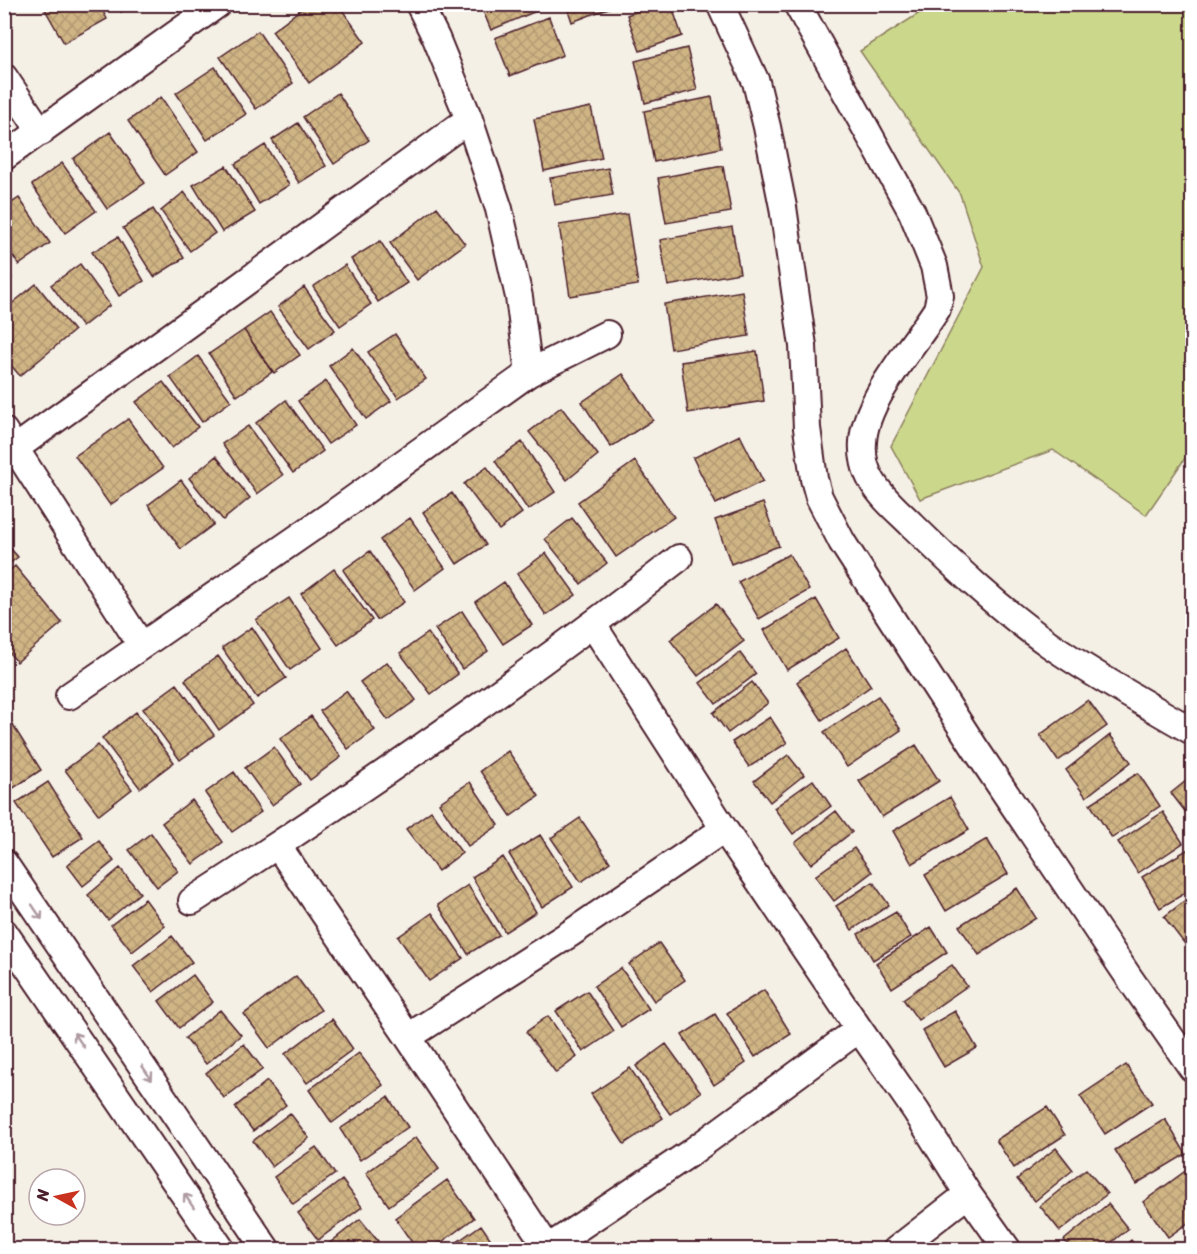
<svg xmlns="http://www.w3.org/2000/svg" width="1197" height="1254" viewBox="0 0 1197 1254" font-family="Sriracha,sans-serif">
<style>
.green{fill:#cbd88c;stroke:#8a7c5c;stroke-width:1.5}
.building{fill:url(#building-cross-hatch);stroke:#4a1f2b;stroke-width:1.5}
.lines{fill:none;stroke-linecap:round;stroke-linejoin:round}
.minor-casing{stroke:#4a1f2b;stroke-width:30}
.minor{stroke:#fff;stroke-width:26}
.oneway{stroke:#ae9aa0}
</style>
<defs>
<pattern id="building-cross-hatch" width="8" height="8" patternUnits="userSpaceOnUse" patternTransform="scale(1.5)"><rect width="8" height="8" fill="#cfb484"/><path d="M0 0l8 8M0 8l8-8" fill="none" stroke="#b39a72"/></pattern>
</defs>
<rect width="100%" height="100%" fill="#f5f0e6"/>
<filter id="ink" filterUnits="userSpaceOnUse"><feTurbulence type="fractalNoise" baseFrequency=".0167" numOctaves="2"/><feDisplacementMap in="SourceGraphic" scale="12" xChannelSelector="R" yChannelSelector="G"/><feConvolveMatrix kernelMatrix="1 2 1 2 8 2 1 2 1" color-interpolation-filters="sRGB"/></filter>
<g filter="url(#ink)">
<!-- green -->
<path class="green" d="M 932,5 L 1192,5 L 1192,448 L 1146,515 L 1053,450 L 920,499 L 891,446 L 984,267 L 960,194 L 860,51 Z"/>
<!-- building -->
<path class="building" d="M 42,4 L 99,4 L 107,19 L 64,43 Z
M 116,4 L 134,4 L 121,12 Z
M 308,4 L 338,4 L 365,42 L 309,83 L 272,31 Z
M 480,4 L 539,4 L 541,9 L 491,30 Z
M 566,4 L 619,4 L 572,22 Z
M 655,4 L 671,4 L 682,36 L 640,51 L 627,15 Z
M 549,17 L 563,55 L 510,76 L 495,38 Z
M 258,31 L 293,83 L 256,109 L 220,57 Z
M 687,48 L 697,90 L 645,103 L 635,61 Z
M 215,67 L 246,114 L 207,140 L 176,93 Z
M 338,93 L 369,140 L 334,164 L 303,117 Z
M 161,97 L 198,152 L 165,175 L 128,121 Z
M 712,97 L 721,148 L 654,162 L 644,111 Z
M 591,107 L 602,158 L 544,171 L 534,119 Z
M 298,123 L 326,166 L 299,183 L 272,140 Z
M 110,132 L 145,183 L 107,209 L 73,159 Z
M 265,145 L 289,185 L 259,204 L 235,164 Z
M 62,163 L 96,211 L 65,233 L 32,185 Z
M 226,166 L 255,212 L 222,232 L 193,185 Z
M 723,166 L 731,212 L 666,223 L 658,178 Z
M 608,168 L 613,195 L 555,205 L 550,178 Z
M 184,192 L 215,233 L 190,251 L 161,211 Z
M 19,198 L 50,243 L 19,265 L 4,243 L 4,208 Z
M 437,207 L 465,244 L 417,280 L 390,243 Z
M 153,209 L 184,258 L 154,277 L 123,228 Z
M 627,214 L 638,285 L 570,296 L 559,225 Z
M 732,227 L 740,273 L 668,286 L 660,240 Z
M 118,237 L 144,281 L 119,296 L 92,252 Z
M 380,241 L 407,283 L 378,302 L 351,259 Z
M 80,264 L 110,305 L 82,327 L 51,285 Z
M 345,265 L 371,304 L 340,326 L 313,287 Z
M 4,267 L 12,278 L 4,283 Z
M 36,284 L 74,331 L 20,376 L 4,357 L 4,310 Z
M 304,287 L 335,330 L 309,349 L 278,307 Z
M 742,291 L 749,336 L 671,349 L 664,304 Z
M 270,312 L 300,355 L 274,373 L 244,330 Z
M 244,330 L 272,372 L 237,396 L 209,354 Z
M 395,334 L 426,379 L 398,398 L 368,352 Z
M 353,348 L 391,401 L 366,419 L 329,366 Z
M 757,351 L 764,401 L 688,413 L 681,362 Z
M 198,356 L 231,401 L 202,422 L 170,377 Z
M 623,374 L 653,420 L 611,447 L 582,402 Z
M 326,381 L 356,425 L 328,444 L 298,401 Z
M 163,382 L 198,427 L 172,448 L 136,402 Z
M 286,400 L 323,451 L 293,473 L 256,423 Z
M 561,407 L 598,455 L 567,480 L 529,432 Z
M 128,419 L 163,468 L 110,505 L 75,456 Z
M 248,426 L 283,475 L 257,494 L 222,444 Z
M 740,435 L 763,481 L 716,504 L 693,458 Z
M 522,442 L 555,492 L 528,510 L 495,461 Z
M 216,456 L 250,498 L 223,520 L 189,478 Z
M 635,461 L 674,517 L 616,557 L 578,502 Z
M 487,467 L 522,513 L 499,530 L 464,484 Z
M 181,480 L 214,524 L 181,549 L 148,505 Z
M 452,493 L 486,545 L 457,564 L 423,512 Z
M 763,503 L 779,546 L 731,564 L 715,520 Z
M 410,518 L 445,568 L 415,590 L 380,540 Z
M 572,518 L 607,563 L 581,584 L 545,539 Z
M 4,541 L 18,557 L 4,568 Z
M 370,551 L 404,602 L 377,620 L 343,570 Z
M 546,553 L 576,595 L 546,615 L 517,574 Z
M 789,554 L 809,590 L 759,619 L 738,582 Z
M 15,566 L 62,623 L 17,662 L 4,647 L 4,575 Z
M 334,569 L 372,620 L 338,645 L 301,594 Z
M 504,582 L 532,625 L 503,644 L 475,602 Z
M 289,598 L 322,648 L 290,670 L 256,620 Z
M 816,599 L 839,638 L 787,670 L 764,630 Z
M 716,604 L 744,641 L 698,676 L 670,640 Z
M 462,611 L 488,651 L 462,669 L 435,629 Z
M 252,627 L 286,678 L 257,698 L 222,648 Z
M 428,633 L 458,674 L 431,694 L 400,653 Z
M 846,648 L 871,686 L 822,720 L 797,682 Z
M 740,653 L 756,674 L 716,704 L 700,683 Z
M 218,656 L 253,705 L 219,730 L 185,680 Z
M 387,662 L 416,700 L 388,720 L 360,682 Z
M 752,682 L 768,703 L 728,733 L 713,713 Z
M 177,684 L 214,735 L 180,760 L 143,709 Z
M 346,691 L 375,730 L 348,749 L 320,711 Z
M 878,696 L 901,730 L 847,767 L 824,732 Z
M 1088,700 L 1107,726 L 1058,761 L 1040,735 Z
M 136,712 L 174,762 L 140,788 L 102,738 Z
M 7,716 L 41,770 L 9,791 L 4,783 L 4,718 Z
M 311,716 L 341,757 L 310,780 L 280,739 Z
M 770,717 L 787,743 L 749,767 L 732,742 Z
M 1110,735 L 1131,762 L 1086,797 L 1066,770 Z
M 98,745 L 132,789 L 99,815 L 65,770 Z
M 916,745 L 939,781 L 882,817 L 859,781 Z
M 274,747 L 300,784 L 272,805 L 245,768 Z
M 508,751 L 539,796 L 511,816 L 480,771 Z
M 788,755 L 804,775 L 770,802 L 754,781 Z
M 234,772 L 261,812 L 232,832 L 205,793 Z
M 1138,773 L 1160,806 L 1112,838 L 1090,804 Z
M 1192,776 L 1192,817 L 1191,819 L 1171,793 Z
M 813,780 L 831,806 L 793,834 L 774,808 Z
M 48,782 L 83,837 L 52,857 L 16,803 Z
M 470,782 L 499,825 L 468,846 L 439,803 Z
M 950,797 L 969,830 L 912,864 L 893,831 Z
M 192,800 L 223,842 L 193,864 L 162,823 Z
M 431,811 L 462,853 L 438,871 L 406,829 Z
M 836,811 L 852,832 L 811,864 L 795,843 Z
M 1163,812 L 1183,843 L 1138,873 L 1118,842 Z
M 580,818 L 610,862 L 581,882 L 551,838 Z
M 151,833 L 178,871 L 157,887 L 129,850 Z
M 540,835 L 573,887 L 542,907 L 509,854 Z
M 987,839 L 1008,874 L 946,911 L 925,875 Z
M 99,841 L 114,861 L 83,886 L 67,865 Z
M 854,848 L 872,872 L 834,901 L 815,876 Z
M 1190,848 L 1192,852 L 1192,889 L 1160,908 L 1142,877 Z
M 503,857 L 536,912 L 505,932 L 472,877 Z
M 120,868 L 140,893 L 108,920 L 88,895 Z
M 873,882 L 889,905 L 852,930 L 836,906 Z
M 468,885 L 499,935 L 468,954 L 438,905 Z
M 1017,888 L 1036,918 L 979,955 L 959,926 Z
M 1192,895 L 1192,936 L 1184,943 L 1164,917 Z
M 145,899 L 165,926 L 132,952 L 111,925 Z
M 896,912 L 911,937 L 873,960 L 858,934 Z
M 432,913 L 463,958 L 429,981 L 398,937 Z
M 931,927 L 947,952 L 892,988 L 876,963 Z
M 172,936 L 192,962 L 153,992 L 133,966 Z
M 659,943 L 685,980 L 654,1001 L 629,964 Z
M 952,965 L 967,986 L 918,1020 L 903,999 Z
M 621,968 L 649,1009 L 621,1027 L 594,986 Z
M 193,975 L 213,1002 L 179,1028 L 159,1001 Z
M 296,976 L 321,1010 L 269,1048 L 244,1014 Z
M 764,990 L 791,1034 L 755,1057 L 727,1013 Z
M 587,991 L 614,1031 L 583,1052 L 556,1011 Z
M 220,1010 L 241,1035 L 206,1064 L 185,1038 Z
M 955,1011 L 977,1048 L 944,1067 L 922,1030 Z
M 715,1014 L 746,1063 L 714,1085 L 682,1035 Z
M 548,1016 L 577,1057 L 556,1073 L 526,1032 Z
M 332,1019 L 353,1049 L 307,1083 L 285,1054 Z
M 244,1044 L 263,1069 L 224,1098 L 206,1073 Z
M 666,1044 L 701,1092 L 670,1114 L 636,1066 Z
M 359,1053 L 383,1085 L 332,1123 L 309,1090 Z
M 1126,1065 L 1152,1103 L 1105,1134 L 1080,1096 Z
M 630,1068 L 663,1118 L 624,1144 L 591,1094 Z
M 267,1081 L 286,1105 L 253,1131 L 235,1107 Z
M 388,1097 L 408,1127 L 360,1160 L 340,1129 Z
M 1047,1107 L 1065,1135 L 1014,1168 L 996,1140 Z
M 290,1113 L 309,1138 L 272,1167 L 253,1141 Z
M 1165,1119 L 1186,1154 L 1136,1184 L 1115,1150 Z
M 416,1137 L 439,1169 L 389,1206 L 366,1173 Z
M 316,1147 L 335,1174 L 293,1204 L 274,1177 Z
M 1056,1148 L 1073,1170 L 1035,1201 L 1017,1179 Z
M 1191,1167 L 1192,1170 L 1192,1220 L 1168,1237 L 1143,1202 Z
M 1086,1169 L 1107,1194 L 1060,1231 L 1040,1206 Z
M 342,1180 L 362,1207 L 318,1240 L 298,1213 Z
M 447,1180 L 474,1218 L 431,1250 L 417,1250 L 395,1218 Z
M 1108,1204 L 1128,1229 L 1102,1250 L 1072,1250 L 1064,1240 Z
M 360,1219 L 378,1241 L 367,1250 L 328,1250 L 326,1246 Z
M 481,1225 L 498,1250 L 446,1250 Z
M 1131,1240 L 1138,1250 L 1119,1250 Z"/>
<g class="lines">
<!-- minor casing -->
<g class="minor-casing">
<path id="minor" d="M 419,4 L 436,38 L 469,119 L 499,209 L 519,297 L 529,373
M 720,4 L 756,82 L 767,127 L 783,207 L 803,346 L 807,428 L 814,479 L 819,497 L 842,542 L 975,748 L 1128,976 L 1192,1068
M 797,4 L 912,212 L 934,266 L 940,296 L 937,309 C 914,346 865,399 863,442 C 862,455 865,470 872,481 C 882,498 898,511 912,525 C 955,567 999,609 1049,644 C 1095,676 1144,703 1192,731
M 4,77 L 41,132
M 4,157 L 218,4
M 4,431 L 141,645
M 16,448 L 239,287 L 469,119
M 593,625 L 724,829 L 859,1029 L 916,1111 L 968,1194 L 1008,1250
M 69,696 L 338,510 L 529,373 L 607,334
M 278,846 L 408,1037 L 549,1250
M 4,863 L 267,1250
M 192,901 C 359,793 523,680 679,558
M 4,932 L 222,1250
M 408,1037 L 571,933 L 724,829
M 548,1248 L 690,1153 L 859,1029
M 896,1250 L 968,1194"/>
</g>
<!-- minor -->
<use href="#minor" class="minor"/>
</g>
<!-- one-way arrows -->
<defs><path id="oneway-shaft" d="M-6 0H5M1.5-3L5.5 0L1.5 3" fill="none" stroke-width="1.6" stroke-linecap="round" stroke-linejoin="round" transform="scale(1.5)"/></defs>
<g class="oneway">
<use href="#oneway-shaft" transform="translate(37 912) rotate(56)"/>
<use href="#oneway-shaft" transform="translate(79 1040) rotate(-124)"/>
<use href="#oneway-shaft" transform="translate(147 1073) rotate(56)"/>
<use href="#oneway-shaft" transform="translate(189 1201) rotate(-124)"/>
</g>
</g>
<!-- margin -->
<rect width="1197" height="1254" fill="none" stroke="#fff" stroke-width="24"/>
<rect x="12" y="12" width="1173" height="1230" fill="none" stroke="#4a1f2b" stroke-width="2" filter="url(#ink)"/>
<!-- north arrow -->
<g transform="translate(57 1197) rotate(278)"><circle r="28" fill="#ffffff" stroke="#b7a5aa" stroke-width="1.5"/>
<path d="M0-4.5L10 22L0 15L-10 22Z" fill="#c8321e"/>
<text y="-9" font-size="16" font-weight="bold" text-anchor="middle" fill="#4a1f2b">N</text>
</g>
</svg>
